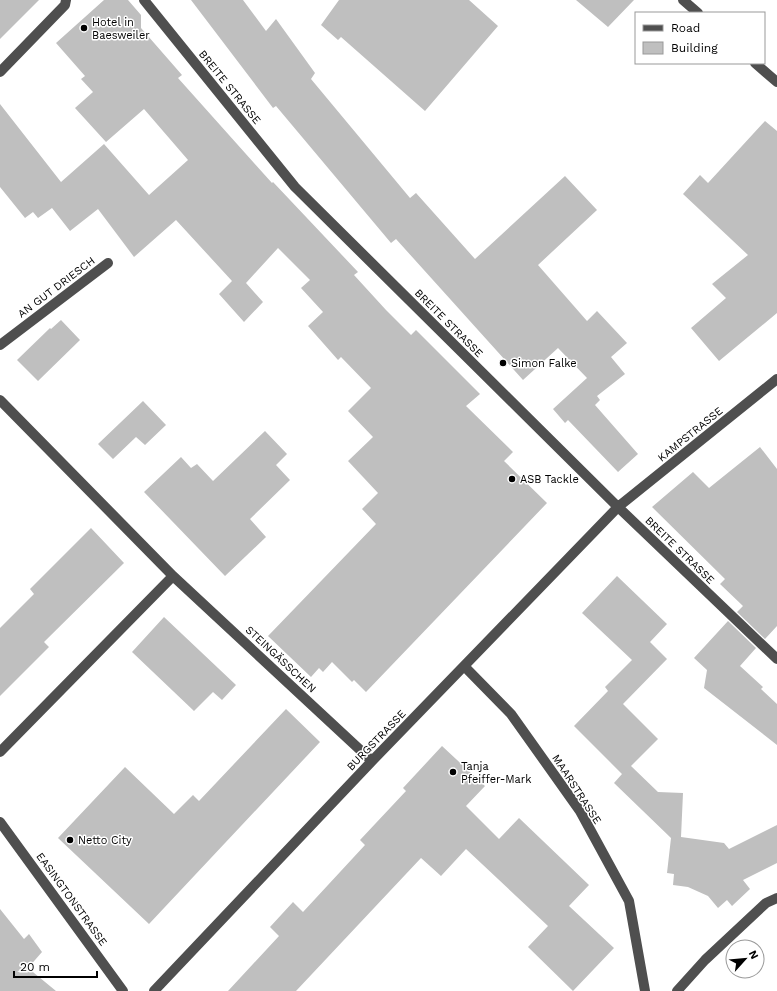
<svg xmlns="http://www.w3.org/2000/svg" width="777" height="991" viewBox="0 0 777 991" font-family="'Work Sans',sans-serif">
<style>
.building{fill:#bfbfbf}
.lines{fill:none;stroke-linecap:round;stroke-linejoin:round}
.minor{stroke:#4f4f4f;stroke-width:10}
.poi-dot{fill:#000;stroke:#fff;stroke-width:1.5}
.labels{text-anchor:middle;stroke-width:3;stroke-linejoin:round;paint-order:stroke}
.poi-label{font-size:11px;fill:#000;stroke:#fff;text-anchor:start}
.street-label{font-size:11px;fill:#000;stroke:#fff}
</style>
<rect width="100%" height="100%" fill="#fff"/>
<!-- building -->
<path class="building" d="M 0,0 L 39,0 L 0,39 Z
M 104,0 L 128,0 L 141,15 L 141,28 L 182,75 L 178,78 L 272,183 L 273,182 L 358,272 L 354,275 L 386,310 L 411,335 L 416,330 L 480,394 L 466,406 L 513,452 L 504,461 L 547,503 L 366,692 L 354,680 L 352,682 L 332,662 L 323,672 L 319,668 L 311,677 L 268,636 L 376,524 L 362,509 L 378,493 L 348,461 L 373,437 L 348,411 L 371,388 L 341,357 L 338,360 L 308,326 L 323,312 L 301,288 L 310,280 L 278,248 L 246,283 L 263,302 L 244,322 L 219,294 L 232,281 L 176,220 L 134,257 L 98,209 L 70,231 L 52,208 L 38,218 L 33,212 L 25,218 L 0,187 L 0,104 L 61,182 L 104,144 L 149,195 L 188,160 L 144,109 L 106,142 L 75,108 L 93,92 L 81,79 L 85,76 L 56,43 Z
M 191,0 L 243,0 L 266,31 L 276,19 L 315,73 L 311,79 L 410,198 L 416,193 L 475,259 L 565,176 L 597,210 L 538,265 L 587,321 L 597,311 L 627,343 L 611,357 L 625,374 L 597,396 L 600,400 L 595,405 L 638,454 L 618,472 L 568,420 L 565,423 L 553,409 L 587,378 L 558,348 L 523,380 L 396,239 L 391,243 L 276,106 L 273,108 Z
M 339,0 L 469,0 L 498,26 L 425,111 L 341,37 L 338,40 L 321,25 Z
M 576,0 L 634,0 L 608,27 Z
M 765,121 L 777,131 L 777,313 L 719,361 L 691,328 L 726,298 L 712,284 L 748,255 L 683,194 L 700,175 L 708,183 Z
M 61,320 L 80,340 L 38,381 L 17,360 L 50,328 L 51,329 Z
M 143,401 L 166,425 L 145,445 L 136,437 L 113,459 L 98,444 Z
M 265,431 L 287,454 L 276,465 L 290,480 L 250,519 L 266,537 L 225,576 L 144,492 L 181,457 L 191,468 L 197,464 L 213,481 Z
M 760,447 L 777,469 L 777,626 L 765,639 L 737,612 L 743,606 L 720,584 L 725,579 L 652,507 L 693,472 L 709,488 Z
M 91,528 L 124,563 L 44,642 L 49,647 L 0,696 L 0,628 L 34,594 L 30,589 Z
M 617,576 L 667,624 L 650,642 L 667,659 L 623,704 L 658,739 L 631,766 L 658,792 L 683,793 L 681,837 L 724,843 L 729,849 L 777,825 L 777,863 L 743,880 L 750,889 L 732,906 L 727,900 L 718,908 L 708,896 L 688,887 L 673,885 L 674,874 L 667,873 L 671,838 L 614,783 L 622,774 L 574,726 L 608,691 L 605,687 L 632,660 L 582,613 Z
M 164,617 L 236,685 L 222,700 L 213,692 L 194,711 L 132,652 Z
M 728,621 L 756,648 L 740,666 L 763,687 L 761,689 L 777,704 L 777,745 L 704,688 L 707,670 L 694,658 Z
M 286,709 L 320,742 L 149,924 L 58,838 L 125,767 L 174,814 L 193,795 L 199,801 Z
M 442,746 L 485,786 L 466,806 L 499,839 L 519,818 L 589,885 L 569,906 L 614,948 L 573,991 L 528,947 L 548,926 L 466,849 L 441,876 L 421,858 L 296,991 L 228,991 L 279,936 L 270,927 L 293,902 L 303,912 L 365,845 L 360,840 L 406,791 L 403,788 Z
M 0,909 L 24,939 L 29,934 L 42,952 L 28,968 L 56,991 L 0,991 Z"/>
<g class="lines">
<!-- minor -->
<path class="minor" d="M 144,0 L 295,187 L 618,507 L 777,659
M 683,0 L 698,13
M 755,63 L 777,82
M 0,72 L 65,5 L 66,0
M 0,345 L 108,263
M 0,400 L 173,576 L 372,761
M 464,666 L 511,714 L 580,811 L 629,901 L 645,991
M 0,752 L 173,576
M 0,822 L 123,991
M 154,991 L 372,761 L 618,507 L 777,379
M 677,991 L 705,960 L 766,903 L 777,898"/>
</g>
<!-- markers -->
<g class="poi-dot">
<circle cx="84" cy="28" r="4"/>
<circle cx="503" cy="363" r="4"/>
<circle cx="512" cy="479" r="4"/>
<circle cx="453" cy="772" r="4"/>
<circle cx="70" cy="840" r="4"/>
</g>
<g class="labels">
<!-- poi labels -->
<g class="poi-label">
<text x="92" y="26">Hotel in<tspan x="92" dy="13">Baesweiler</tspan></text>
<text x="511" y="367">Simon Falke</text>
<text x="520" y="483">ASB Tackle</text>
<text x="461" y="770">Tanja<tspan x="461" dy="13">Pfeiffer-Mark</tspan></text>
<text x="78" y="844">Netto City</text>
</g>
<!-- street labels -->
<g class="street-label">
<text transform="translate(230 87) rotate(51)" y="4">BREITE STRASSE</text>
<text transform="translate(56 287) rotate(-37)" y="4">AN GUT DRIESCH</text>
<text transform="translate(449 323) rotate(45)" y="4">BREITE STRASSE</text>
<text transform="translate(690 434) rotate(-39)" y="4">KAMPSTRASSE</text>
<text transform="translate(680 550) rotate(44)" y="4">BREITE STRASSE</text>
<text transform="translate(281 659) rotate(43)" y="4">STEINGÄSSCHEN</text>
<text transform="translate(376 740) rotate(-46)" y="4">BURGSTRASSE</text>
<text transform="translate(577 789) rotate(57)" y="4">MAARSTRASSE</text>
<text transform="translate(72 899) rotate(54)" y="4">EASINGTONSTRASSE</text>
</g>
</g>
<!-- legend -->
<rect x="635" y="12" width="130" height="52" fill="#ffffff" stroke="#999999"/>
<rect x="643" y="25" width="20" height="6" fill="#4f4f4f" stroke="#999999"/>
<text x="671" y="32" font-size="12" fill="#000000">Road</text>
<rect x="643" y="42" width="20" height="12" fill="#bfbfbf" stroke="#999999"/>
<text x="671" y="52" font-size="12" fill="#000000">Building</text>
<!-- north arrow -->
<g transform="translate(745 959) rotate(63)"><circle r="19" fill="#ffffff" stroke="#999999"/>
<path d="M0-3L7 15L0 10L-7 15Z" fill="#000000"/>
<text y="-6" font-size="11" font-weight="bold" text-anchor="middle" fill="#000000">N</text>
</g>
<!-- scale -->
<path d="M14 971v6h83v-6" fill="none" stroke="#000000" stroke-width="2"/>
<text x="20" y="971" font-size="12" fill="#000000" stroke="#ffffff" stroke-width="3" paint-order="stroke">20 m</text>
</svg>
